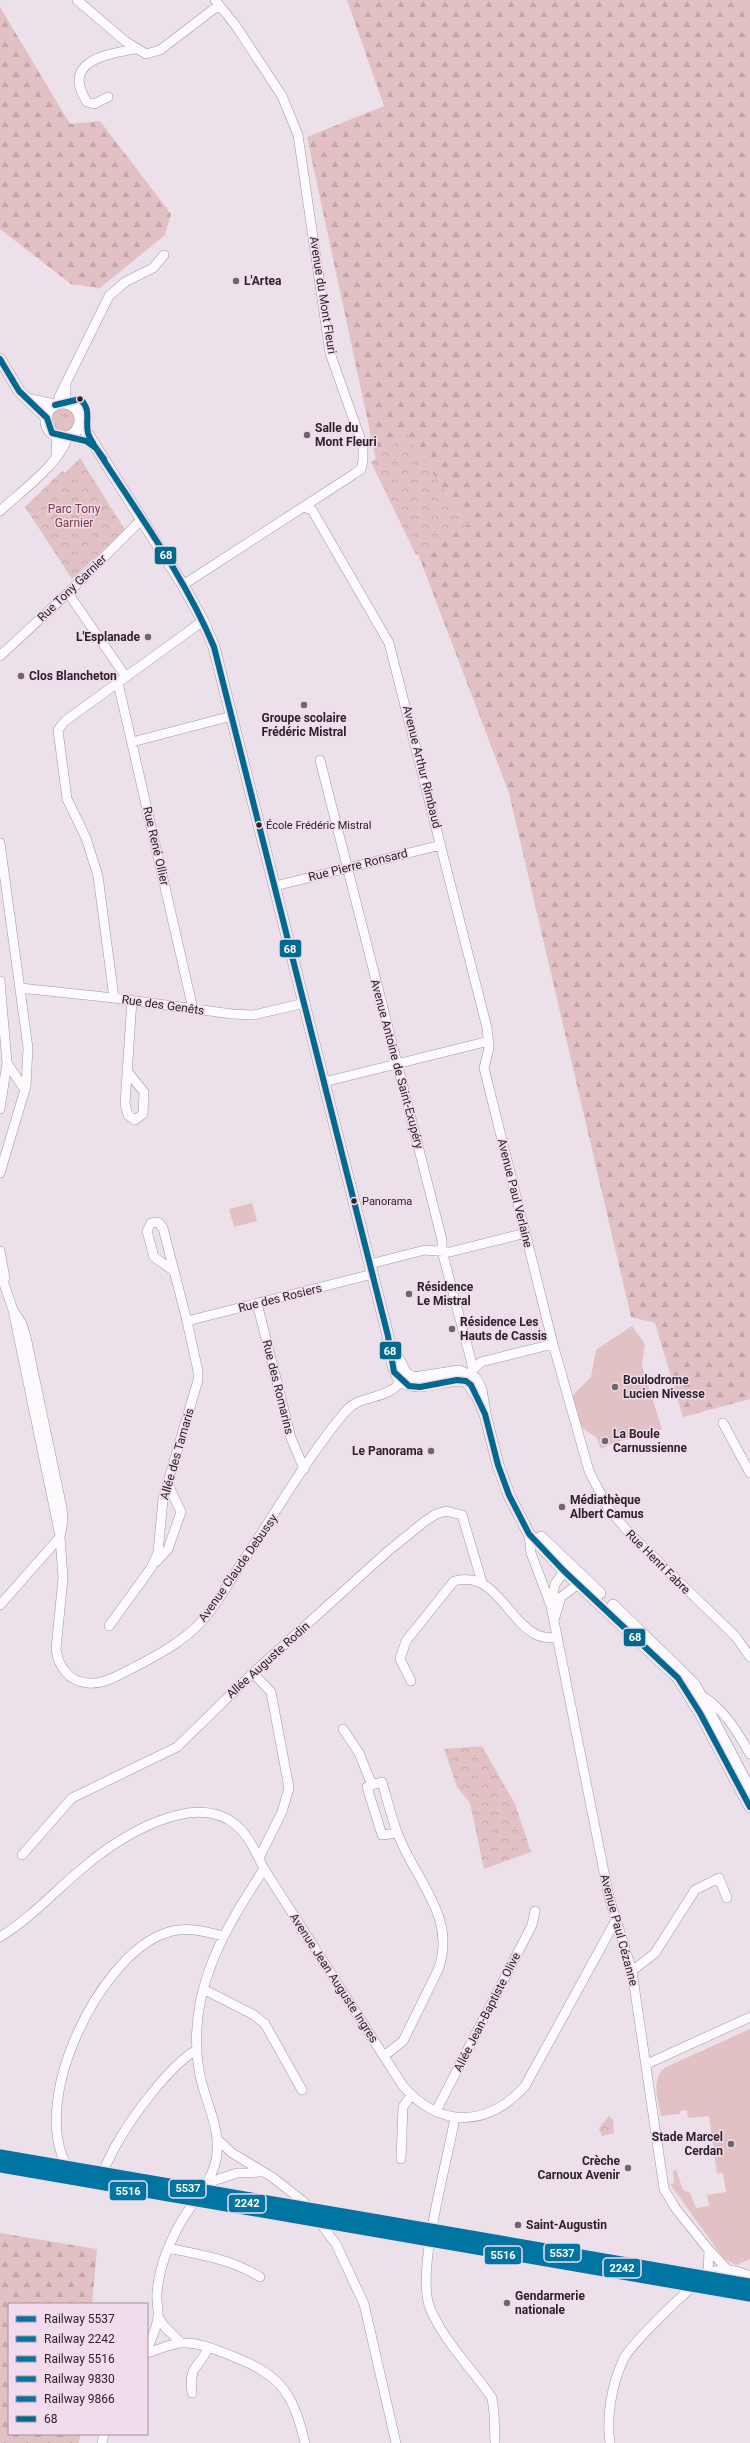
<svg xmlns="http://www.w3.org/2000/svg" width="750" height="2443" viewBox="0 0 750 2443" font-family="Roboto,sans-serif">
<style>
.grass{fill:url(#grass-tufts)}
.forest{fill:url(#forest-firs)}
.park{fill:url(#park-crowns)}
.pitch{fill:#e2c1c5}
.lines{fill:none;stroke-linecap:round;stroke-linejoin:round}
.minor-casing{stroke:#a298a0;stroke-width:10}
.major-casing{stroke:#a298a0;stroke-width:12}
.minor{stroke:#fcfafc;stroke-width:9}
.major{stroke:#fcfafc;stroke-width:11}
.bus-1-casing{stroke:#f1dbed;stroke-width:9}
.bus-1{stroke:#006990;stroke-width:6}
.rail-1-casing{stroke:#f1dbed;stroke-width:10}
.rail-2-casing{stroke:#f1dbed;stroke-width:10}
.rail-3-casing{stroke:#f1dbed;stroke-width:10}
.rail-4-casing{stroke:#f1dbed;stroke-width:10}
.rail-5-casing{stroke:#f1dbed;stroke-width:10}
.rail-1{stroke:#0075a1;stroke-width:7}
.rail-2{stroke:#0075a1;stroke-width:7}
.rail-3{stroke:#0075a1;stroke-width:7}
.rail-4{stroke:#0075a1;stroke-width:7}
.rail-5{stroke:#0075a1;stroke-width:7}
.poi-dot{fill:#6f656d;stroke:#f1dbed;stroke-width:1.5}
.bus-dot{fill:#2b2329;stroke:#f1dbed;stroke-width:1.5}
.labels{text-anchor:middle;stroke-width:3;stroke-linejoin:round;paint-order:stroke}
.bus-label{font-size:11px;fill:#2b2329;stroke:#f1dbed;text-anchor:start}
.poi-label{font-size:12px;font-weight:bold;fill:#2b2329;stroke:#f1dbed;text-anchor:start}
.street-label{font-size:12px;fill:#2b2329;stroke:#f1dbed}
.park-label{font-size:12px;fill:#7e3c40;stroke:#f1dbed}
.line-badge{stroke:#f1dbed;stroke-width:1.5}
.badge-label{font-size:11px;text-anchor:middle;font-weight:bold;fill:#fff}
</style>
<defs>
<pattern id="grass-tufts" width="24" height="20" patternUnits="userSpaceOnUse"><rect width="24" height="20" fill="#e2c1c5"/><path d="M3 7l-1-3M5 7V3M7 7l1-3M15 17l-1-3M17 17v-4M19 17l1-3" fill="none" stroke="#c2a6a9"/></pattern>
<pattern id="forest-firs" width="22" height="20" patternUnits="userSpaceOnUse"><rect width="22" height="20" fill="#e2c1c5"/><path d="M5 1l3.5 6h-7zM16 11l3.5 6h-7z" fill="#c2a6a9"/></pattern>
<pattern id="park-crowns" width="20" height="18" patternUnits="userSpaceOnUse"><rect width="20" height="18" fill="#e2c1c5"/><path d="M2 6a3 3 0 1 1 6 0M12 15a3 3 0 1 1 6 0" fill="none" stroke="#c2a6a9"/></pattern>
</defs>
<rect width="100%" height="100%" fill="#ece0ea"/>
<!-- grass -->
<path class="grass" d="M50 421a13 13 0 1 1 26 0a13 13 0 1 1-26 0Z"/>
<!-- forest -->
<path class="forest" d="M 347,0 L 750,0 L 750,1399 L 683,1417 L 655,1323 L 631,1317 L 509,793 L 404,517 L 377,464 L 307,137 L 384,106 Z
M 0,7 L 70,124 L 100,121 L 171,214 L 165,235 L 100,288 L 71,284 L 0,229 Z
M 0,2233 L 97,2249 L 92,2304 L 9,2304 L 9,2434 L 80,2434 L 79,2443 L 0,2443 Z"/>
<!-- park -->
<path class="park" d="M 407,435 L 468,525 L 416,555 L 371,462 Z
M 80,458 L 125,530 L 72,579 L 25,507 L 62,471 L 65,473 Z
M 482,1746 L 515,1804 L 531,1852 L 484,1869 L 470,1803 L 457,1787 L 444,1749 Z
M 609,2116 L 613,2120 L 614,2133 L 602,2136 L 599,2128 Z"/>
<!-- pitch -->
<path class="pitch" d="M 252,1203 L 257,1221 L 234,1227 L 229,1209 Z
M 632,1326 L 645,1344 L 642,1366 L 662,1429 L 610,1444 L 601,1449 L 597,1438 L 580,1426 L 572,1396 L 591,1377 L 596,1350 Z
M 750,2029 L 750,2259 L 736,2265 L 724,2259 L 670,2184 L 674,2183 L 673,2171 L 676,2170 L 683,2190 L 690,2193 L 696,2208 L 709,2206 L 707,2195 L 726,2192 L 723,2173 L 717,2174 L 709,2116 L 688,2118 L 687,2110 L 680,2111 L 680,2114 L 661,2116 C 658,2100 651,2081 664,2068 Z"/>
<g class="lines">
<!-- minor casing -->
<g class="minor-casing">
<path id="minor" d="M 77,0 L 125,41 L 146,54 L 160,50 L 219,5
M 108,97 L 94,104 L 87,102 C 61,61 106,54 136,49
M 66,385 L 66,403
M 59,404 L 59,397 L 109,296 L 125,282 L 153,268 L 164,255
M 56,454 L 57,436
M 303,507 L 312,510 L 389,643 L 487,1028 L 489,1048 L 484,1068 L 553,1344
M 0,511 C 19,493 62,462 67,437
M 183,585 L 354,474 L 361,469 L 363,461 L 363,446 L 330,353 L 298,135 L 282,96 L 236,26 L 215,0
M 68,593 L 126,677
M 0,656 L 68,593 L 142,519
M 118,683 L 193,1009
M 132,742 L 232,716
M 320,760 L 442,1240 L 442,1251 L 473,1368
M 0,843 L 28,1048 L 26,1086 L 0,1173
M 275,886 L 441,845
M 0,981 L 7,1063 L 0,1109
M 20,988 L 114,998 L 232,1014 L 253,1015 L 305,1003
M 114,998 L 98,876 L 86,838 L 67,799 L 58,730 L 65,721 L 203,621
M 7,1063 L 25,1090
M 127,1071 L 144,1092 L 143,1114 L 135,1120 L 128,1115 L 125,1104 L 132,1000
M 324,1082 L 489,1041
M 0,1251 L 5,1278
M 370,1264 L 425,1250 L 450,1252 L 526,1233
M 0,1272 L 13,1310 L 60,1536
M 257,1303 L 291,1438 L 304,1469
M 13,1310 L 22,1324 L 26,1337 L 62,1508 L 63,1521 L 60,1537 L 63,1578 L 56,1649 C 58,1666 69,1682 88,1683 C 103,1685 118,1675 131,1669 C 154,1657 183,1642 201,1622 C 216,1606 227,1586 239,1567 C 274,1516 305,1460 345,1412 C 361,1392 389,1403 405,1376
M 187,1321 L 373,1274
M 471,1372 L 481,1362 L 553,1344 L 589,1471 L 608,1508 L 630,1534 L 736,1637 L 750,1657
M 723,1423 L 750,1473
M 529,1534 L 531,1553 L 551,1606 L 609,1897 L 632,1971 L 664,2189 L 676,2209 L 709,2250 L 708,2273
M 156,1562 L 168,1549 L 181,1512 L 167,1482
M 0,1605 L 60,1537
M 551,1606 L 555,1584 L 568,1566
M 555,1617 L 561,1597 L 582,1581
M 109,1626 L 151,1568 L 158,1553 L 163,1499 L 198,1380 L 198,1371 L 187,1321 L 163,1228 L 158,1222 L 151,1223 L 147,1231 L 154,1257 L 174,1271
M 253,1673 L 271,1692 L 289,1788 L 282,1812 L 259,1858
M 411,1681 L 400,1659 L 406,1641 L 454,1581 C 494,1570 506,1618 535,1634 C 542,1638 550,1638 557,1638
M 701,1695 C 724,1709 737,1731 750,1754
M 343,1729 L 359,1753 L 372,1785 L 382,1782 C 387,1799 391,1816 397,1832 C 414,1879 458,1917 438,1970 L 403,2041 L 384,2056
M 372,1785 L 367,1787 L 382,1835 L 397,1833
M 22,1855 L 72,1798 L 177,1747 L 253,1673 L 387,1552 L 424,1522 L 436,1514 L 446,1511 L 462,1515 L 482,1582
M 0,1937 C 31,1918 56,1890 84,1867 C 118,1838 194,1789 236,1825 C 249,1836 257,1854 264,1869 L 403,2086 C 441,2129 488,2127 525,2086 L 616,1920
M 632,1971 L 655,1953 L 695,1890 L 719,1878 L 727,1898
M 203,1989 L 254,2015 L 265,2024 L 302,2090
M 196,2050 C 168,2067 131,2118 115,2147 C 108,2160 105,2171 93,2180 L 77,2179 C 18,2121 97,1955 166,1933 C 185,1926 204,1931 223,1936
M 647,2064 L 750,2017
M 436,2111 L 532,1925 L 535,1911
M 455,2117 C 448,2161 415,2271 430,2308 C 444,2342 472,2368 492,2398 L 494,2412 L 495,2443
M 217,2139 L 232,2153 L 272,2177 L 304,2202 L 336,2244 L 364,2304 L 396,2443
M 401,2159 L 403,2107 L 411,2095
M 207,2183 L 237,2173 L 260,2172
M 168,2248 C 201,2255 231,2259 260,2277
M 709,2250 L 727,2269
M 158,2317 L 164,2326 L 181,2343
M 147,2352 C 150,2341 157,2328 158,2317 C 159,2309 156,2301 157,2293 C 159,2268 169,2243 181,2222 C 194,2200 215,2179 217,2153 C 220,2125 203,2097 199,2070 C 186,1993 224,1930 264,1869
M 147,2353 C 158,2350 171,2343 183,2343 C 197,2342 214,2349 227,2354 C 279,2374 292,2389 305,2443
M 192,2393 C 188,2363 201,2368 208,2347
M 102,2443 L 104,2434
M 610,2443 C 606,2416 612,2385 623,2360 C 630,2345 699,2276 715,2271 C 727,2267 739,2272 750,2276"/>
</g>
<!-- major casing -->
<g class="major-casing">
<path id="major" d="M 0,359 L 19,391 L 47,418
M 28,399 L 55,405
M46 420a17 17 0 1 1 34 0a17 17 0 1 1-34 0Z
M 80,422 L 183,585 L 203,621 L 214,647 L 388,1336 C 394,1377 394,1393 441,1383 C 450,1381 457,1379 466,1381 L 477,1396 L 485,1414
M 395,1352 L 406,1374 L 414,1378 L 459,1371 L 475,1378 L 481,1389 L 485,1414 L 498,1465 L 509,1495 L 529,1534 L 564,1571 L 678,1678 L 700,1713 L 750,1807
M 541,1537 L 600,1593
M 613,1605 L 695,1685 L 750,1790"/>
</g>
<!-- minor -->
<use href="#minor" class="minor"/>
<!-- major -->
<use href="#major" class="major"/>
<!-- bus-1 casing -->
<g class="bus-1-casing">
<path id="bus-1" d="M 0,359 L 19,391 L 47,418
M 55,405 L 80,399 C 92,410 85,419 88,433 C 89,437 92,441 94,445 C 136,511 184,575 214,647 L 388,1336 L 394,1372 L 409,1386 L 420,1387 L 457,1380 L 466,1381 L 471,1385 L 485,1414 L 498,1465 L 509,1495 L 529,1534 L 564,1571 L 678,1678 L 700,1713 L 750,1807
M 47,418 L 52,433 L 86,441 L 96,448 L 104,459"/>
</g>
<!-- bus-1 -->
<use href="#bus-1" class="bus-1"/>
<!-- rail-1 casing -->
<g class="rail-1-casing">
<path id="rail-1" d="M 0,2156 L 750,2285"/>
</g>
<!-- rail-2 casing -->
<g class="rail-2-casing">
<path id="rail-2" d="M 0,2161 L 750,2290"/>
</g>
<!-- rail-3 casing -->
<g class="rail-3-casing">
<path id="rail-3" d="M 0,2169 L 749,2298"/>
</g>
<!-- rail-4 casing -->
<g class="rail-4-casing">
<path id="rail-4" d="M 0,2164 L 749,2293"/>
</g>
<!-- rail-5 casing -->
<g class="rail-5-casing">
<path id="rail-5" d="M 1,2153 L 750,2282"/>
</g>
<!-- rail-1 -->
<use href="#rail-1" class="rail-1"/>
<!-- rail-2 -->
<use href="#rail-2" class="rail-2"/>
<!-- rail-3 -->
<use href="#rail-3" class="rail-3"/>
<!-- rail-4 -->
<use href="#rail-4" class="rail-4"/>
<!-- rail-5 -->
<use href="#rail-5" class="rail-5"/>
</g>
<!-- markers -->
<g class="poi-dot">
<circle cx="236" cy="281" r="4"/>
<circle cx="307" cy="435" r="4"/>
<circle cx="148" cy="637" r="4"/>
<circle cx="21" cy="676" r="4"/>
<circle cx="304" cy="705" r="4"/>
<circle cx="409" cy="1294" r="4"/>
<circle cx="452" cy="1329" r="4"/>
<circle cx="615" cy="1387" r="4"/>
<circle cx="605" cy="1441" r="4"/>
<circle cx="431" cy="1451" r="4"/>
<circle cx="562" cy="1507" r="4"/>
<circle cx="731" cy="2144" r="4"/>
<circle cx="628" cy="2168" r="4"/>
<circle cx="518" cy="2225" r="4"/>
<circle cx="507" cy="2303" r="4"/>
</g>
<g class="bus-dot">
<circle cx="80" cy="399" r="3.5"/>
<circle cx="259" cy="825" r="3.5"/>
<circle cx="354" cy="1201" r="3.5"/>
</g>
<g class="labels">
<!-- bus labels -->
<g class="bus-label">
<text x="266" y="829">École Frédéric Mistral</text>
<text x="362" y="1205">Panorama</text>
</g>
<!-- poi labels -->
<g class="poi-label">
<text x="244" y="285">L'Artea</text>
<text x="315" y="432">Salle du<tspan x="315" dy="14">Mont Fleuri</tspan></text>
<text x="140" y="641" text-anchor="end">L'Esplanade</text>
<text x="29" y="680">Clos Blancheton</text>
<text x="304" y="722" text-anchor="middle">Groupe scolaire<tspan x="304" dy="14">Frédéric Mistral</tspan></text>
<text x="417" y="1291">Résidence<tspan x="417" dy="14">Le Mistral</tspan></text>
<text x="460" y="1326">Résidence Les<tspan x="460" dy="14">Hauts de Cassis</tspan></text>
<text x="623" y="1384">Boulodrome<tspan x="623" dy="14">Lucien Nivesse</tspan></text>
<text x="613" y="1438">La Boule<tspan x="613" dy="14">Carnussienne</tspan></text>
<text x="423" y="1455" text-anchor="end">Le Panorama</text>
<text x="570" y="1504">Médiathèque<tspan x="570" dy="14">Albert Camus</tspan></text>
<text x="723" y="2141" text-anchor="end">Stade Marcel<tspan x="723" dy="14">Cerdan</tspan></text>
<text x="620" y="2165" text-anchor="end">Crèche<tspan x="620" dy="14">Carnoux Avenir</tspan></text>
<text x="526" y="2229">Saint-Augustin</text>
<text x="515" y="2300">Gendarmerie<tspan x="515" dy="14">nationale</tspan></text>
</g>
<!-- street labels -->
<g class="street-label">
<text transform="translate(323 295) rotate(81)" y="4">Avenue du Mont Fleuri</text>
<text transform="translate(72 588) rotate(-44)" y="4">Rue Tony Garnier</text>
<text transform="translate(422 767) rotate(76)" y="4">Avenue Arthur Rimbaud</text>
<text transform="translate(156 846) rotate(77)" y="4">Rue René Ollier</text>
<text transform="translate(358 865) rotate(-14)" y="4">Rue Pierre Ronsard</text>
<text transform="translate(163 1005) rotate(8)" y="4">Rue des Genêts</text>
<text transform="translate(397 1064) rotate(75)" y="4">Avenue Antoine de Saint-Exupéry</text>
<text transform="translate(515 1193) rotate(76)" y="4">Avenue Paul Verlaine</text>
<text transform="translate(280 1298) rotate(-14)" y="4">Rue des Rosiers</text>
<text transform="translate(278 1387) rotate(76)" y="4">Rue des Romarins</text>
<text transform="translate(177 1454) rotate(-74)" y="4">Allée des Tamaris</text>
<text transform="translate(658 1562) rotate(45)" y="4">Rue Henri Fabre</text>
<text transform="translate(238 1568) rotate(-55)" y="4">Avenue Claude Debussy</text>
<text transform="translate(268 1660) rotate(-42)" y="4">Allée Auguste Rodin</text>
<text transform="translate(619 1930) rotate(75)" y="4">Avenue Paul Cézanne</text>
<text transform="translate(334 1978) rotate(57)" y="4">Avenue Jean Auguste Ingres</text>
<text transform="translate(487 2012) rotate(-63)" y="4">Allée Jean-Baptiste Olive</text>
</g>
<!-- park labels -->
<g class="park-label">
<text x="74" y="513">Parc Tony<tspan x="74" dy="14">Garnier</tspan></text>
</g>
</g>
<g class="line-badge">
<rect x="154" y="546" width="23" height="19" rx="4" fill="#006990"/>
<rect x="279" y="939" width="23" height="19" rx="4" fill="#006990"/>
<rect x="379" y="1341" width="23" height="19" rx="4" fill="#006990"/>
<rect x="623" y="1628" width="23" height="19" rx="4" fill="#006990"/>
<rect x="169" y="2179" width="37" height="19" rx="4" fill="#0075a1"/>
<rect x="109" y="2181" width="38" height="20" rx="4" fill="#0075a1"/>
<rect x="228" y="2194" width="38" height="19" rx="4" fill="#0075a1"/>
<rect x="544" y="2243" width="37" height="19" rx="4" fill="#0075a1"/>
<rect x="484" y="2246" width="38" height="19" rx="4" fill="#0075a1"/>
<rect x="603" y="2258" width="38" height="20" rx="4" fill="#0075a1"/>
</g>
<g class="badge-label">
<text x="166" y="559">68</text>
<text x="290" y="953">68</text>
<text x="390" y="1355">68</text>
<text x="635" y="1641">68</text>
<text x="188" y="2192">5537</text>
<text x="128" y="2195">5516</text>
<text x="247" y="2207">2242</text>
<text x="562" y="2257">5537</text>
<text x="503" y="2259">5516</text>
<text x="622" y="2272">2242</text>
</g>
<!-- legend -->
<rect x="8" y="2303" width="140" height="132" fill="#f1dbed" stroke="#a2919f"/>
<rect x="16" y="2316" width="20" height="6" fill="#0075a1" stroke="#a2919f"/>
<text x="44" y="2323" font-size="12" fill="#2b2329">Railway 5537</text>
<rect x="16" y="2336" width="20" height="6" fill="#0075a1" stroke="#a2919f"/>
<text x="44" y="2343" font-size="12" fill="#2b2329">Railway 2242</text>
<rect x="16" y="2356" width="20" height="6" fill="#0075a1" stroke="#a2919f"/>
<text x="44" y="2363" font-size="12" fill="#2b2329">Railway 5516</text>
<rect x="16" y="2376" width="20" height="6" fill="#0075a1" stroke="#a2919f"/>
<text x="44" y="2383" font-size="12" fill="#2b2329">Railway 9830</text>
<rect x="16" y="2396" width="20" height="6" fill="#0075a1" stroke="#a2919f"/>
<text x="44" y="2403" font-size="12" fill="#2b2329">Railway 9866</text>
<rect x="16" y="2416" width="20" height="6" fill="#006990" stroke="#a2919f"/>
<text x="44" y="2423" font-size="12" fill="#2b2329">68</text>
</svg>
